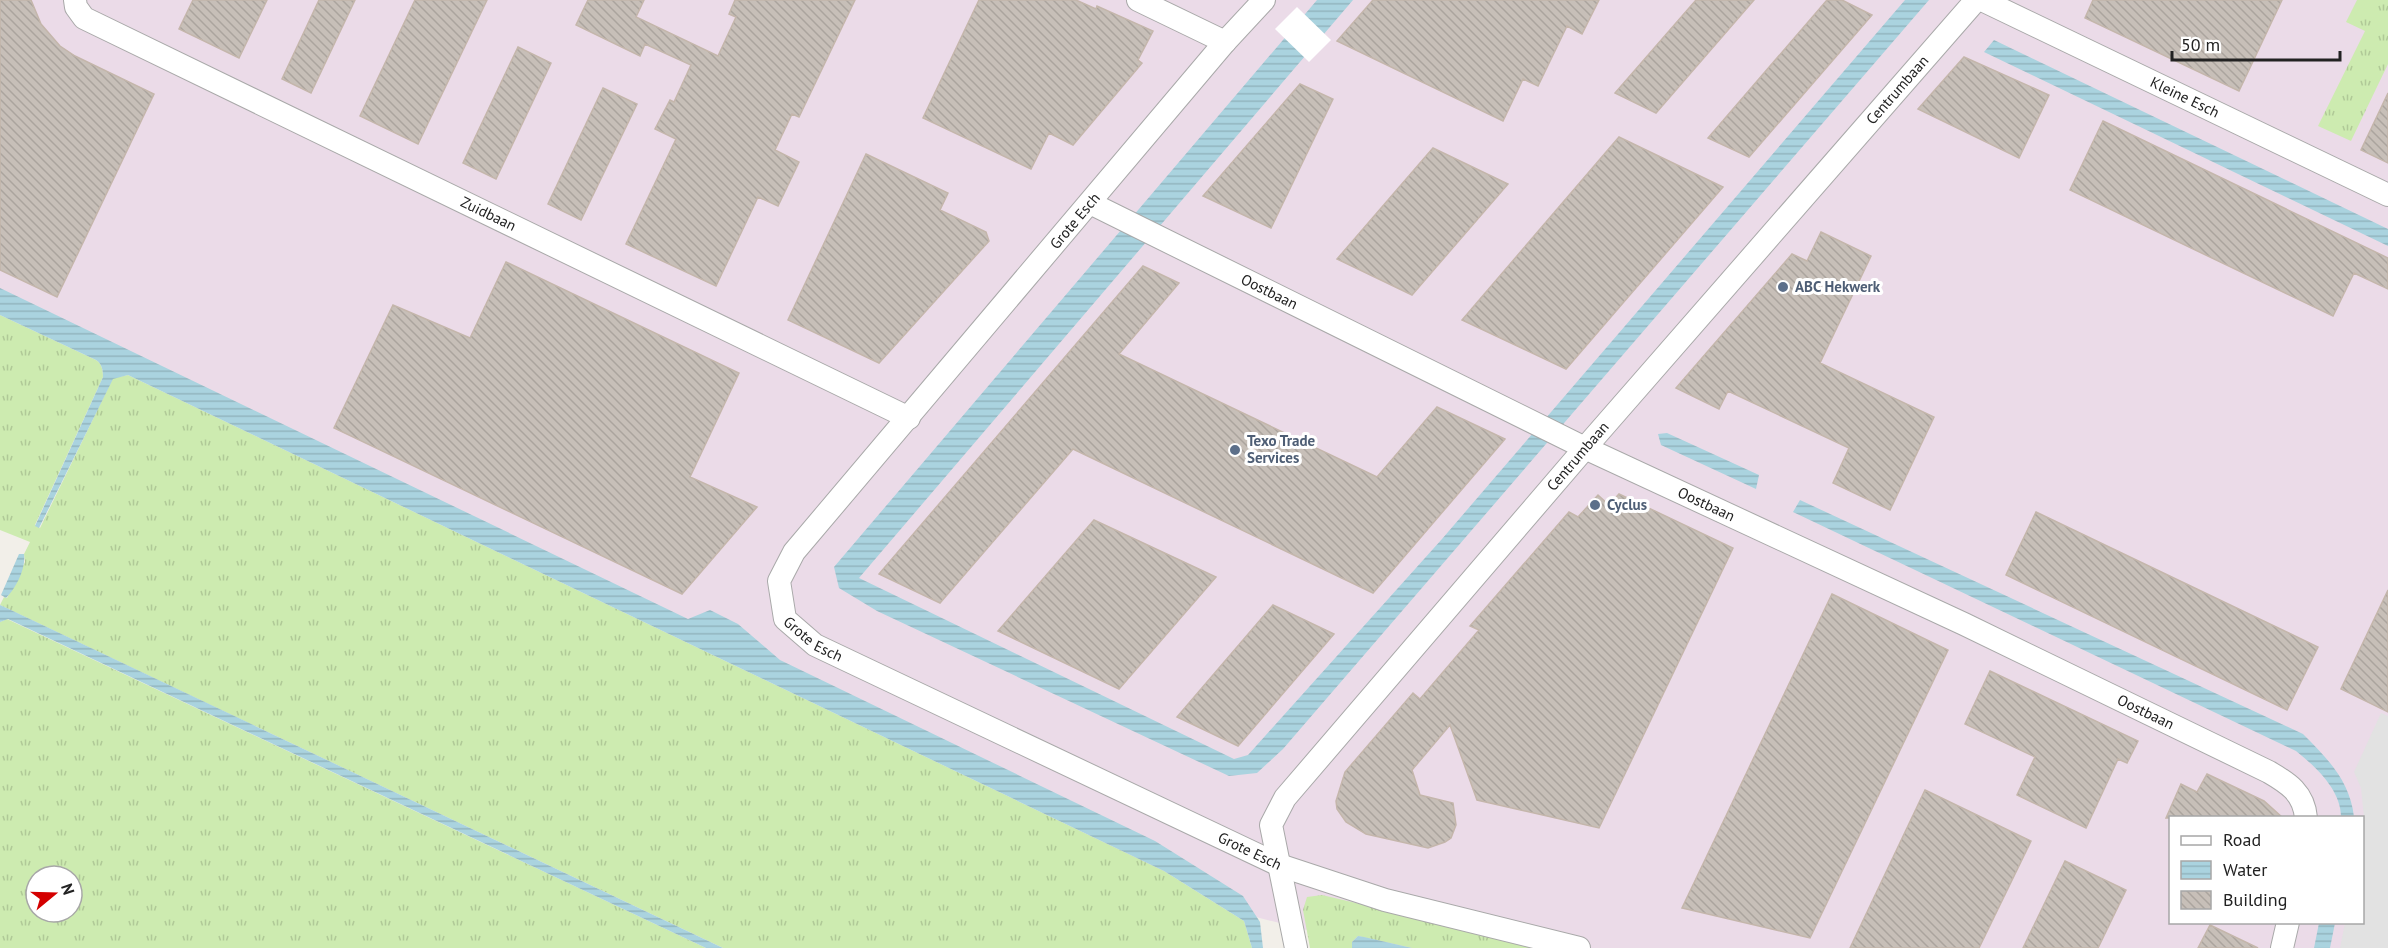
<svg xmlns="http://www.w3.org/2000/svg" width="2388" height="948" viewBox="0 0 2388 948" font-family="'PT Sans',sans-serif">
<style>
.industrial{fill:#ebdbe8;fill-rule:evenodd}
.grass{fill:url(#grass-tufts);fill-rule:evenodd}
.parking{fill:#e2e2e2}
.water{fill:url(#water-rules)}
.pier{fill:#fff}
.building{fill:url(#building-back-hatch);stroke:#c4b6ab;stroke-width:1.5}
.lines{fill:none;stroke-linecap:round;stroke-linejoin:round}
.street-casing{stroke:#a9a9a9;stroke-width:24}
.street{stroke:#fff;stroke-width:22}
.service-dot{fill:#5c6f8a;stroke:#fff;stroke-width:2}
.labels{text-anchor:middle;stroke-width:6;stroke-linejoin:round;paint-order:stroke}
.street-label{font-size:15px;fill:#222;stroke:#fff}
.service-label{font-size:15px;font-weight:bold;fill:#4e5e75;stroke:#fff;text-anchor:start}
</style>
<defs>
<pattern id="grass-tufts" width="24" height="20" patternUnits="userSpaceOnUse" patternTransform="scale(1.5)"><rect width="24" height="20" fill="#cdebb0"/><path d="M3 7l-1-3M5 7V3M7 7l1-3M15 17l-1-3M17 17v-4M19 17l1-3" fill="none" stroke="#b0c997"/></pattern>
<pattern id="water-rules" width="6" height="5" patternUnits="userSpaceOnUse" patternTransform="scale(1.5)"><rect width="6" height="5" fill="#aad3df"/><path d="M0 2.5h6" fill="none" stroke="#92b5bf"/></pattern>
<pattern id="building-back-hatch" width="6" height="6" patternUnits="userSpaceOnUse" patternTransform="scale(1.5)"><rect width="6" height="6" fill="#c7bfb8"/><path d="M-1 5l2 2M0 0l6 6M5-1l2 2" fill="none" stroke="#aba49e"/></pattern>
</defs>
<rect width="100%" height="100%" fill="#f2efe9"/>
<!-- industrial -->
<path class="industrial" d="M 0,0 L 2388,0 L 2388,948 L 1376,948 L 1256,917 L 0,301 ZM 2170,818 L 2362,818 L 2362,922 L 2170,922 Z"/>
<!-- grass -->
<path class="grass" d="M 2357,0 L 2388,0 L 2388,64 L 2351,141 L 2318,126 L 2365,31 L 2346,22 Z
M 0,315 L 96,360 C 102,364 103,370 103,377 L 35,525 L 40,528 L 113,378 L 128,375 L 1164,871 L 1244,921 L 1252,948 L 723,948 L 0,605 L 4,597 L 7,598 L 25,562 L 24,554 L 30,542 L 0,530 Z
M 7,619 L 706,948 L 0,948 L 0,622 ZM 36,876 L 72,876 L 72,912 L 36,912 Z
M 1322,895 L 1547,948 L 1412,948 L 1358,936 L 1352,942 L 1352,948 L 1310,948 L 1303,910 L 1307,897 Z"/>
<!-- parking -->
<path class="parking" d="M 2381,713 L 2388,716 L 2388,948 L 2340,948 L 2345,923 L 2362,922 L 2362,830 L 2364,818 L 2361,788 L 2354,772 Z"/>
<!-- water -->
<path class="water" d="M 1317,0 L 1353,0 L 859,578 L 1234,759 L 1248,755 L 1442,539 L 1905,0 L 1929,0 L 1283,749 L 1257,773 L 1229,776 L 877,611 L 839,588 L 834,567 Z
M 1994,40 L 2388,229 L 2388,246 L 1984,52 Z
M 0,288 L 688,619 L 710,610 L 738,624 L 780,660 L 1155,841 L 1243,896 L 1260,922 L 1263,948 L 1252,948 L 1244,921 L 1164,871 L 128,375 L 113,379 L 39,528 L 35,526 L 103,377 C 103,370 102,364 96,360 L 0,315 Z
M 1667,433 L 1759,475 L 1756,489 L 1661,445 L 1658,434 Z
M 1800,500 L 2303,734 C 2328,759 2350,781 2354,817 L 2341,817 C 2341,790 2316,767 2296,751 L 1793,512 Z
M 19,554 L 24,554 C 26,569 16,588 6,598 L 1,595 Z
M 0,605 L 13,611 L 723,948 L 706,948 L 8,619 L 0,622 Z
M 2319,923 L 2335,923 L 2330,948 L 2314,948 Z
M 1358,936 L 1364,937 L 1412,948 L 1352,948 L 1352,942 Z"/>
<!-- pier -->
<path class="pier" d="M 1297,7 L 1331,40 L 1309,62 L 1275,29 Z"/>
<!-- building -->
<path class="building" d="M 0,0 L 31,0 L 41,24 L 60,46 L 75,56 L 154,94 L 57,297 L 0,270 Z
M 193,0 L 267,0 L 239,58 L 179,29 Z
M 319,0 L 355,0 L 311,93 L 282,79 Z
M 415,0 L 487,0 L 418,144 L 360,116 Z
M 588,0 L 644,0 L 636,17 L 718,56 L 736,17 L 729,14 L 735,0 L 855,0 L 799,117 L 792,114 L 775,150 L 799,162 L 778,206 L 758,197 L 716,286 L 626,244 L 676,139 L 655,129 L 670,100 L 674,102 L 691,65 L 645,44 L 640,56 L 576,25 Z
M 979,0 L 1076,0 L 1096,9 L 1097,6 L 1153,31 L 1138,60 L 1142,63 L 1073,145 L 1049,133 L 1031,169 L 923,118 Z
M 1373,0 L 1599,0 L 1582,34 L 1567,26 L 1538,86 L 1523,79 L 1503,121 L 1337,41 Z
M 1696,0 L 1754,0 L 1656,113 L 1615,93 Z
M 1827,0 L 1842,0 L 1872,15 L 1749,157 L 1708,138 Z
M 2093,0 L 2282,0 L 2239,91 L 2085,18 Z
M 518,47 L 551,63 L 496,179 L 463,163 Z
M 1964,57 L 2049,95 L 2019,158 L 1918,109 Z
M 1300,84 L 1333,99 L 1271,228 L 1203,196 Z
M 603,88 L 637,104 L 581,220 L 548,204 Z
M 2388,93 L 2388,163 L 2361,150 Z
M 2103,121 L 2388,258 L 2388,289 L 2354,273 L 2333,316 L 2070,190 Z
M 1619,137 L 1723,187 L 1566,369 L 1462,320 Z
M 1433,148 L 1508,184 L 1412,295 L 1337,259 Z
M 866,154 L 948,193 L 940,210 L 986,232 L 989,241 L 879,363 L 788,320 Z
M 1821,232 L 1871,256 L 1820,363 L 1934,417 L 1890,510 L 1833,483 L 1849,448 L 1728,391 L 1719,409 L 1676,388 L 1792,254 L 1807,261 Z
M 506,262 L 739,373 L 690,477 L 757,507 L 682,594 L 334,428 L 393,305 L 470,338 Z
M 1143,266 L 1179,283 L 1119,354 L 1377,477 L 1437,407 L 1505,439 L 1373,593 L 1073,449 L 940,603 L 879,574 Z
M 1619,494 L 1733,548 L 1599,828 L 1477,800 L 1450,725 L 1412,770 L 1420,795 L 1453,803 L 1456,825 L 1451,838 L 1445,842 L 1428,848 L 1366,834 L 1346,822 L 1337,809 L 1336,801 L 1345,772 L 1413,693 L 1420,699 L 1479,630 L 1470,626 L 1569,512 L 1578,517 L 1598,495 L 1609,505 Z
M 2036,512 L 2318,647 L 2287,710 L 2006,575 Z
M 1094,520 L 1216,577 L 1119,689 L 998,631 Z
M 2388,590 L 2388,712 L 2341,689 Z
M 1832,594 L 1948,650 L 1810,938 L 1682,908 Z
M 1273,605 L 1334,634 L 1238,746 L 1177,717 Z
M 1990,671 L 2138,741 L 2127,763 L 2118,759 L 2086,828 L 2017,795 L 2035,757 L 1965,724 Z
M 2207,774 L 2264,801 L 2283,818 L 2166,818 L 2181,784 L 2197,792 Z
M 1925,790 L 2031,841 L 1979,948 L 1850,948 Z
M 2065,861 L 2126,890 L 2098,948 L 2023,948 Z
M 2210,925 L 2258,948 L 2198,948 Z"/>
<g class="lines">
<!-- street casing -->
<g class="street-casing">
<g id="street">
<path id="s1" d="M 75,0 L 76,7 L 84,18 L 909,418"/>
<path d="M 1138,0 L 1225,42"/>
<path id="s2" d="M 1264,0 L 1225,42 L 794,552 L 779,581 L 785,619 L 815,645 L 1279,865 L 1385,900 L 1579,948"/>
<path id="s3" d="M 1982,0 L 2388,195"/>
<path id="s4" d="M 1090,203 L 1585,448 L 1964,624 L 2269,772 C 2288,783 2304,793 2306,818"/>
<path id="s5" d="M 1296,948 L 1271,825 L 1285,798 L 1585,448 L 1976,0"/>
<path d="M 2282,948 L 2288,922"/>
</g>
</g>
<!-- street -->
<use href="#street" class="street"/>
</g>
<!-- markers -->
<g class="service-dot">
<circle cx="1783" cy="287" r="6"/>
<circle cx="1235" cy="450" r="6"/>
<circle cx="1595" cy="505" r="6"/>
</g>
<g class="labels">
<!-- street labels -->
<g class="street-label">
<text dy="5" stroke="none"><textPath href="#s5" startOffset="1092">Centrumbaan</textPath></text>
<text dy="5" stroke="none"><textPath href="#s3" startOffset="225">Kleine Esch</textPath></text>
<text dy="5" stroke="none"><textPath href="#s1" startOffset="470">Zuidbaan</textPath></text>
<text transform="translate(1075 221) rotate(-50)" y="5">Grote Esch</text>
<text dy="5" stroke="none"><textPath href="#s4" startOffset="200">Oostbaan</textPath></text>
<text dy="5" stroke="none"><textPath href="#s5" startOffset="606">Centrumbaan</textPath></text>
<text dy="5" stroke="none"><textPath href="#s4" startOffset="686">Oostbaan</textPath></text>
<text dy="5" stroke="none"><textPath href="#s2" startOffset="831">Grote Esch</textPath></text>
<text dy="5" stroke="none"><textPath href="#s4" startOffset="1172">Oostbaan</textPath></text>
<text dy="5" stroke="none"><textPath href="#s2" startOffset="1317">Grote Esch</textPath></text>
</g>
<!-- service labels -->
<g class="service-label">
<text x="1795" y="292">ABC Hekwerk</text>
<text x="1247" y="446">Texo Trade<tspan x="1247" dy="17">Services</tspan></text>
<text x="1607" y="510">Cyclus</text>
</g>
</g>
<!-- legend -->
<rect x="2169" y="816" width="195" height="108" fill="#ffffff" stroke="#a7a7a7" stroke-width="1.5"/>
<rect x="2181" y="836" width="30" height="9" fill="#ffffff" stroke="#a7a7a7" stroke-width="1.5"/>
<text x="2223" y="846" font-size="18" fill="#222222">Road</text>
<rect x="2181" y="861" width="30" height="18" fill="url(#water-rules)" stroke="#a7a7a7" stroke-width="1.5"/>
<text x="2223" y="876" font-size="18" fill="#222222">Water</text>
<rect x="2181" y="891" width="30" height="18" fill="url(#building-back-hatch)" stroke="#a7a7a7" stroke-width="1.5"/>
<text x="2223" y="906" font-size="18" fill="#222222">Building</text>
<!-- north arrow -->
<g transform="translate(54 894) rotate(71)"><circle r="28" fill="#ffffff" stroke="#a7a7a7" stroke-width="1.5"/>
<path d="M0-4.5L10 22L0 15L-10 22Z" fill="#d40000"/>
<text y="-9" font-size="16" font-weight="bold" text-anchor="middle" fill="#222222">N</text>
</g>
<!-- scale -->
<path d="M2172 51v9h168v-9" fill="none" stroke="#222222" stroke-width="3"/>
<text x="2181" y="51" font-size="18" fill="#222222" stroke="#ffffff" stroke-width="4.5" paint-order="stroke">50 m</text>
</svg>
